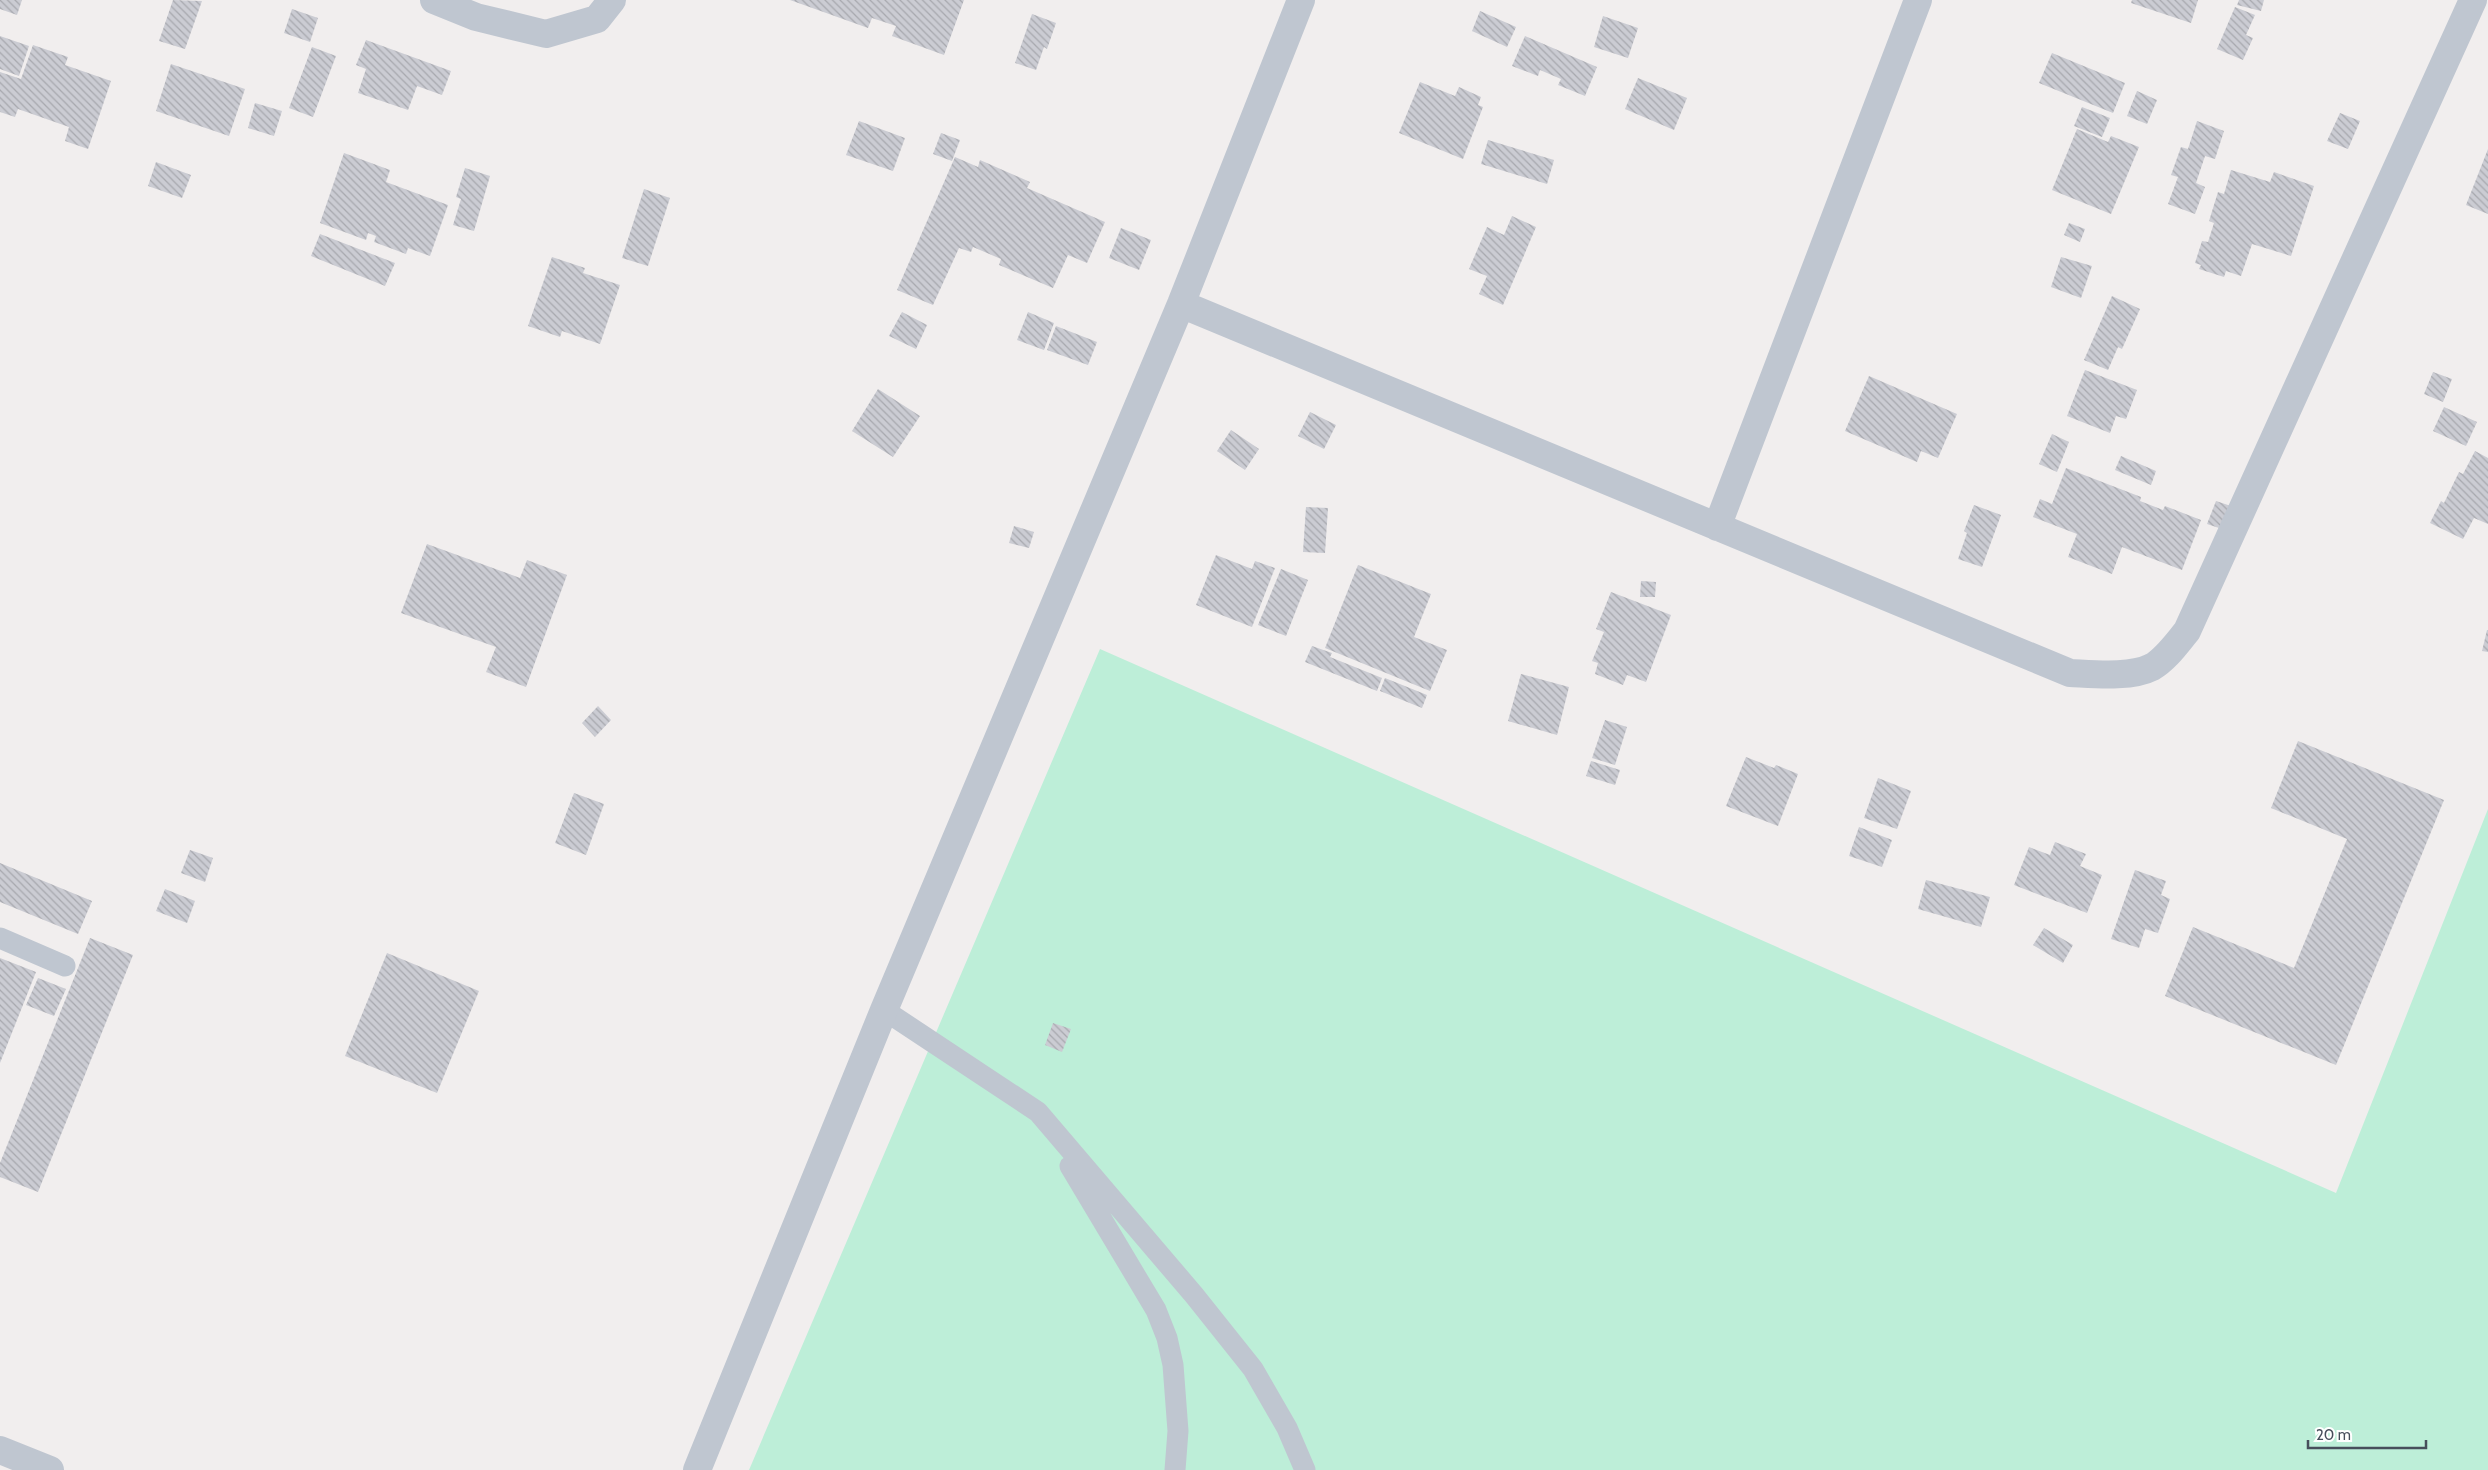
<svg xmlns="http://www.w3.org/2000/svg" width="2488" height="1470" viewBox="0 0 2488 1470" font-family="Cabin,sans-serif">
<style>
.grass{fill:#bdeed8}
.building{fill:url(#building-back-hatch)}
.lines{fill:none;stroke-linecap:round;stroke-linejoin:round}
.service{stroke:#bfc6d0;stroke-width:21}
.minor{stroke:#bfc6d0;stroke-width:28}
</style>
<defs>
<pattern id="building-back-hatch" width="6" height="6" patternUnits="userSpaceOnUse" patternTransform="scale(1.25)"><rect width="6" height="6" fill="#cbccd3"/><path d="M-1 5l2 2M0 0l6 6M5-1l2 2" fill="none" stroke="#a7a8ae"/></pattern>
</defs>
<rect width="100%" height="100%" fill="#f1eeee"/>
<!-- grass -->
<path class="grass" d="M 1100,649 L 2336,1193 L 2488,809 L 2488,1470 L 749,1470 Z"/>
<!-- building -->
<path class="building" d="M 0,0 L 22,0 L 17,15 L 0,9 Z
M 173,0 L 202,1 L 185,49 L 159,41 Z
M 790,0 L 964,0 L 944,55 L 892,36 L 896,26 L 872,18 L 868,28 Z
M 2132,0 L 2198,0 L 2191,23 L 2131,3 Z
M 2239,0 L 2264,0 L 2261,11 L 2237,5 Z
M 2235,7 L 2255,15 L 2246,35 L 2253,38 L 2243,60 L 2217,49 Z
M 292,9 L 318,18 L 310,42 L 284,33 Z
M 1480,11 L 1516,27 L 1507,47 L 1472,31 Z
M 1032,14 L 1056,23 L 1047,49 L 1044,47 L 1036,70 L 1015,63 Z
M 1603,16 L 1638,28 L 1628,58 L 1594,47 Z
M 0,36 L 29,46 L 19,76 L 0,69 Z
M 1525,36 L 1597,67 L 1585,96 L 1558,85 L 1561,79 L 1540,70 L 1538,76 L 1512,66 Z
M 366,40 L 451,71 L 442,95 L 417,86 L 408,110 L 358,93 L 366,69 L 356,65 Z
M 33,45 L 68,57 L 65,65 L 111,81 L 88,149 L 65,141 L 69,127 L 18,109 L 15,117 L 0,112 L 0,72 L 21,79 Z
M 312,47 L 336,56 L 313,117 L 289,108 Z
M 2052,53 L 2125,83 L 2113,113 L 2039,83 Z
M 171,64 L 245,89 L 229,136 L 156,111 Z
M 1638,78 L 1687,98 L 1674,130 L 1625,109 Z
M 1420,82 L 1455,96 L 1459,87 L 1481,97 L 1478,105 L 1483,107 L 1463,159 L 1399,133 Z
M 2137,91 L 2157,100 L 2147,124 L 2127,116 Z
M 255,103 L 282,111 L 274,136 L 248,128 Z
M 2082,107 L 2110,118 L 2102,137 L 2074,126 Z
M 2340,113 L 2360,121 L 2348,149 L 2327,141 Z
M 859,121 L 905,138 L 893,171 L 846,155 Z
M 2197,121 L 2224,131 L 2215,159 L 2205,156 L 2196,183 L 2205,187 L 2195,214 L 2168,204 L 2178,177 L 2171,175 L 2181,147 L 2188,149 Z
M 2077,129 L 2108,142 L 2111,136 L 2139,147 L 2111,214 L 2052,190 Z
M 941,133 L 960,140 L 952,161 L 933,154 Z
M 1488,140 L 1554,160 L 1547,184 L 1481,164 Z
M 2488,149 L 2488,214 L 2466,205 Z
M 344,153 L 390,170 L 386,182 L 448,205 L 430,256 L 408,248 L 406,254 L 374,242 L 376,236 L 368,233 L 366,240 L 320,223 Z
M 955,157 L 978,167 L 980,160 L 1030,182 L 1027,188 L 1105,222 L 1087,263 L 1068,255 L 1053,288 L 999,265 L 1001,259 L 973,247 L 971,252 L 959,248 L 933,305 L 897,290 Z
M 156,162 L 191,175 L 182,198 L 148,186 Z
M 465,168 L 490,176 L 474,231 L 453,225 L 461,199 L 456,197 Z
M 2231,170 L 2270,182 L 2274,172 L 2314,186 L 2291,256 L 2252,244 L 2241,276 L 2226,271 L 2224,277 L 2199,269 L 2201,265 L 2195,263 L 2202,241 L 2208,242 L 2214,223 L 2209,221 L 2218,192 L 2224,194 Z
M 644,189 L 670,198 L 648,266 L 622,258 Z
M 1512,216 L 1536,227 L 1503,305 L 1479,294 L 1487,276 L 1469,269 L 1487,227 L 1504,235 Z
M 2069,223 L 2085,229 L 2080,242 L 2064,235 Z
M 1121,228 L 1151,240 L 1139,270 L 1109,258 Z
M 320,234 L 395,263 L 385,286 L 311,256 Z
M 552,257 L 585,268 L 583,273 L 620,285 L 600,344 L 562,331 L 560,337 L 528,326 Z
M 2061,257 L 2092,266 L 2081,298 L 2051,287 Z
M 2112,296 L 2140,309 L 2122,349 L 2118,347 L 2108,370 L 2084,360 Z
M 902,312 L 927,325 L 916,349 L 889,336 Z
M 1028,312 L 1054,323 L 1044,350 L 1017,340 Z
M 1056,326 L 1097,342 L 1088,365 L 1047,350 Z
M 2085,370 L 2137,390 L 2126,419 L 2116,416 L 2110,433 L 2067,416 Z
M 2433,372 L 2452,379 L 2443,402 L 2424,394 Z
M 1869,376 L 1957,414 L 1938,458 L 1921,451 L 1917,462 L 1845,431 Z
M 878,389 L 920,416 L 893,457 L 852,431 Z
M 2444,407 L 2477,422 L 2466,446 L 2433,431 Z
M 1310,412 L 1336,425 L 1324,449 L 1298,436 Z
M 1231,430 L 1259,449 L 1245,470 L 1217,451 Z
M 2052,434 L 2069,442 L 2057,472 L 2039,464 Z
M 2475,451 L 2488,458 L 2488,524 L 2474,518 L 2463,539 L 2430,523 L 2441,501 L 2444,503 L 2459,472 L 2463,474 Z
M 2121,456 L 2156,471 L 2151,485 L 2115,470 Z
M 2066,468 L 2141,497 L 2140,501 L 2163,510 L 2165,506 L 2201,520 L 2182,570 L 2122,547 L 2112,574 L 2068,557 L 2077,534 L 2033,517 L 2040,499 L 2052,504 Z
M 2216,501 L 2231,506 L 2222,529 L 2207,524 Z
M 1974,505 L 2001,515 L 1982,567 L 1958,559 L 1967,533 L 1964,531 Z
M 1306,507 L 1328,508 L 1325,553 L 1303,552 Z
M 1014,526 L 1034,532 L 1029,548 L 1009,543 Z
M 427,544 L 520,578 L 527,560 L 567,575 L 526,687 L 486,672 L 496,647 L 401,613 Z
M 1216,555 L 1252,569 L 1255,561 L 1275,568 L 1252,627 L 1196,605 Z
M 1358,565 L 1431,594 L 1414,637 L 1447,650 L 1430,691 L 1325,648 Z
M 1281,569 L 1308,580 L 1286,636 L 1258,625 Z
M 1641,581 L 1656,582 L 1655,597 L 1640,597 Z
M 1611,592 L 1671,615 L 1646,682 L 1627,675 L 1623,685 L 1595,674 L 1598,663 L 1592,661 L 1604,632 L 1596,629 Z
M 2487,630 L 2488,630 L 2488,652 L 2482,651 Z
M 1312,646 L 1332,653 L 1330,657 L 1382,678 L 1377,691 L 1305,662 Z
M 1521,674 L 1569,687 L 1557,735 L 1508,721 Z
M 1385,678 L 1427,695 L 1422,708 L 1380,691 Z
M 598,706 L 611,720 L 595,737 L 582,723 Z
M 1605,720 L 1627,727 L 1615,765 L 1592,758 Z
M 2298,741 L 2444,800 L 2336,1065 L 2165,996 L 2193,927 L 2294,968 L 2347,839 L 2271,808 Z
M 1746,757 L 1774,768 L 1776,765 L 1798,774 L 1778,826 L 1726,806 Z
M 1591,761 L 1620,770 L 1615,785 L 1586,776 Z
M 1878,778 L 1911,791 L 1897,829 L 1864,818 Z
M 574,793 L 604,804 L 586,855 L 555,843 Z
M 1859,827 L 1892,840 L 1882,867 L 1849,856 Z
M 2055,842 L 2086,854 L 2080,866 L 2102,875 L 2087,913 L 2014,885 L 2029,847 L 2050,855 Z
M 190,850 L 213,858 L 205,882 L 181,873 Z
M 0,863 L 92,901 L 78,934 L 0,902 Z
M 2135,870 L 2166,881 L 2161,895 L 2170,899 L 2158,933 L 2145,929 L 2139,948 L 2111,939 Z
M 1926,880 L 1990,897 L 1981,927 L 1918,909 Z
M 165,889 L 195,901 L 187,923 L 156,911 Z
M 2044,928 L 2073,945 L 2063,963 L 2033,945 Z
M 90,938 L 133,955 L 38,1192 L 0,1177 L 0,1163 Z
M 387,953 L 479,991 L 437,1093 L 345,1056 Z
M 0,958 L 36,972 L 0,1063 Z
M 38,978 L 66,989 L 54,1016 L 26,1005 Z
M 1053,1023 L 1071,1029 L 1062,1052 L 1045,1045 Z"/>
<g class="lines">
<!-- service -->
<path class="service" d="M 0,938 L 65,966
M 884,1010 L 1038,1112 L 1194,1295 L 1253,1369 L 1287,1428 L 1305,1470
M 1070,1166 L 1156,1310 L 1167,1338 L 1173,1365 L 1178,1431 L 1175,1470"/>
<!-- minor -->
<path class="minor" d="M 434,0 L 476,17 L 546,34 L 597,19 L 612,0
M 1181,304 L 2070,673 C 2093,674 2131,678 2152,667 C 2166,659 2177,643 2187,631 L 2473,0
M 1717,527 L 1918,0
M 0,1450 L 50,1470
M 697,1470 L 884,1010 L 1181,304 L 1301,0"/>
</g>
<!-- scale -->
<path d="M2308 1440v8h118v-8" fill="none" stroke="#474e5b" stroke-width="2.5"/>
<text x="2316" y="1440" font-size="15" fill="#474e5b" stroke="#ffffff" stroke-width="4" paint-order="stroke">20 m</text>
</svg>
